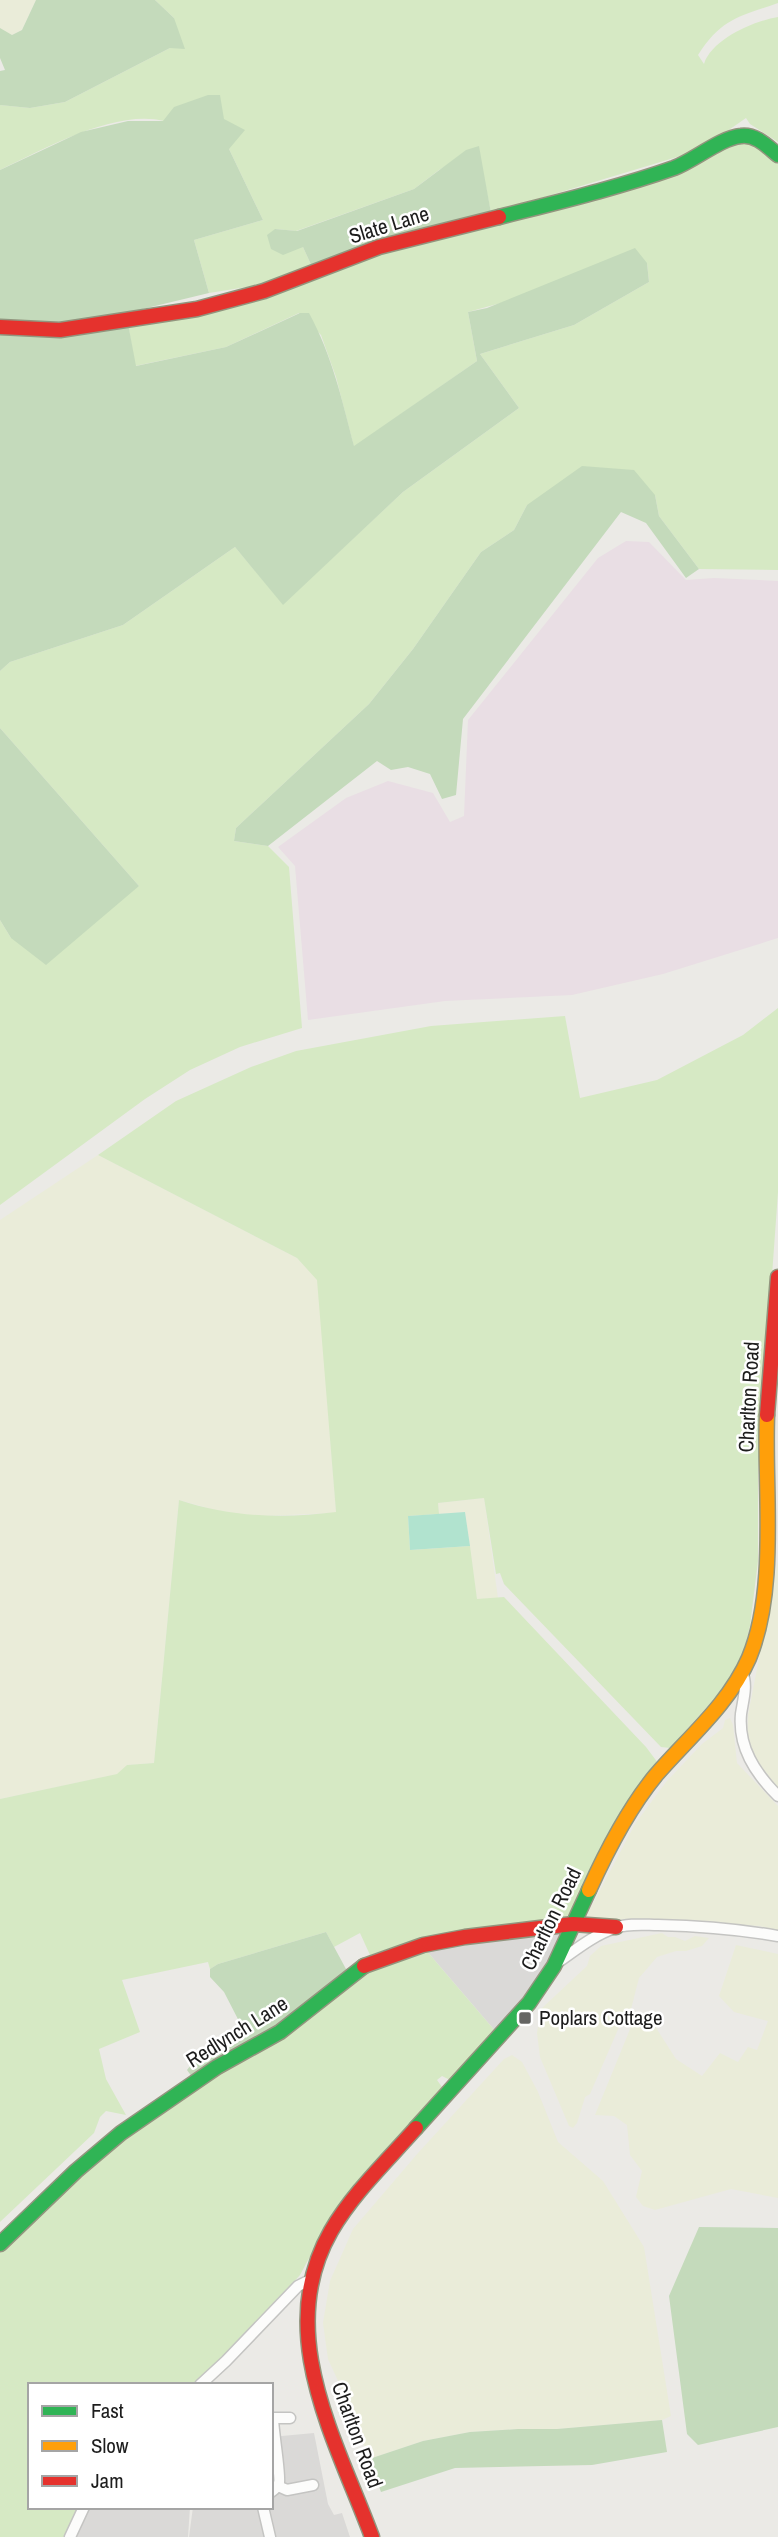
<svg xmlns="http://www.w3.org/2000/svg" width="778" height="2537" viewBox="0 0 778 2537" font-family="'Archivo Narrow',sans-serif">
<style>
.residential{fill:#dad9d7}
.industrial{fill:#e9dee4}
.farmland{fill:#eaecd9}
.grass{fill:#d6e9c4}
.forest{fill:#c4dabb}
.pitch{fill:#b1e3cf}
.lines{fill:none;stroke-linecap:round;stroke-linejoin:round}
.street-casing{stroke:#c4c4c2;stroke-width:13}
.fast-casing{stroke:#92957e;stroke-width:17}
.slow-casing{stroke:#92957e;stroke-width:17}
.jam-casing{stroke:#92957e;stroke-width:17}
.street{stroke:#fcfcfb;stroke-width:10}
.fast{stroke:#30b455;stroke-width:14}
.slow{stroke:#ff9f0a;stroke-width:14}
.jam{stroke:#e5322d;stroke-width:14}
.poi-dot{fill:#656563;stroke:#fff;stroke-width:2.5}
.labels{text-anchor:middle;stroke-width:5;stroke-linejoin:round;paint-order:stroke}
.street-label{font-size:21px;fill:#1d1d1d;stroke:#fff}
.poi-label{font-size:21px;fill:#1d1d1d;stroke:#fff;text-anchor:start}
</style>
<rect width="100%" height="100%" fill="#ebeae6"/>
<!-- residential -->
<path class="residential" d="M 556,1931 L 559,1935 L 558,1942 L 540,1981 L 496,2032 L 425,1949 Z
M 314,2433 L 328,2504 L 334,2515 L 342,2513 L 350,2537 L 189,2537 L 193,2507 L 271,2507 L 271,2437 Z
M 89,2507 L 190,2507 L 188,2537 L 73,2537 Z"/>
<!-- industrial -->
<path class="industrial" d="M 626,541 L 649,542 L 686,580 L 714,578 L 778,581 L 778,938 L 663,974 L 572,995 L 445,1001 L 308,1020 L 295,866 L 278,847 L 346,798 L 388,781 L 433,793 L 450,822 L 464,816 L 468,720 L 598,558 Z"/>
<!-- farmland -->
<path class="farmland" d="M 0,0 L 36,0 L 22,30 L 12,35 L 2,32 L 0,28 Z
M 98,1155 L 297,1258 L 318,1280 L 336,1513 L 260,1516 L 226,1513 L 179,1500 L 154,1763 L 127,1765 L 118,1774 L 0,1799 L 0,1220 Z
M 484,1498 L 498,1598 L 477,1600 L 465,1512 L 439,1514 L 438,1503 Z
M 778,1561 L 778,1788 L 756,1760 L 747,1739 L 748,1715 Z
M 730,1718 L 733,1725 L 737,1763 L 778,1806 L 778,1931 L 759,1926 L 668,1921 L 589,1920 L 587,1915 L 635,1824 L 666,1782 L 702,1744 L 723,1728 L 725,1720 Z
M 662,1933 L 668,1937 L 675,1937 L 685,1941 L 695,1936 L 709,1938 L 702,1946 L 686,1951 L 676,1951 L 657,1957 L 639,1978 L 630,2013 L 623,2018 L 590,2094 L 585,2097 L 577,2123 L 573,2128 L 569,2126 L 540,2057 L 537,2033 L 541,2009 L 587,1966 L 590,1956 L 601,1946 Z
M 736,1945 L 778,1954 L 778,2198 L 731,2189 L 655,2210 L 643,2206 L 636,2197 L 642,2171 L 630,2155 L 627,2125 L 614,2116 L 595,2115 L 637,2012 L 651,2020 L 676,2059 L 702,2076 L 720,2053 L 738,2062 L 748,2047 L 757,2050 L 768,2021 L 734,2012 L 719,1996 Z
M 512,2055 L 522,2062 L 538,2092 L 558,2142 L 603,2181 L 644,2247 L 671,2416 L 662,2420 L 557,2429 L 518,2429 L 470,2432 L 423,2441 L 369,2459 L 346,2398 L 328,2359 L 323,2323 L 330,2281 L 353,2229 L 418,2153 L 504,2059 Z"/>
<!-- grass -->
<path class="grass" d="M 155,0 L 778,0 L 778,3 C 739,17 722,18 698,55 L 704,64 C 712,39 754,21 778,17 L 778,142 L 750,124 L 746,118 L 723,134 L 687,154 L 491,213 L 478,147 L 439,170 L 414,189 L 296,231 L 275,229 L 303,247 L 313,269 L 259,285 L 209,293 L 194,240 L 263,220 L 229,149 C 208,140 186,127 164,121 C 115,109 44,149 0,170 L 0,105 L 30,108 L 65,102 L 170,48 L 174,18 Z
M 744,140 L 757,143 L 778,162 L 778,570 L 699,569 L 659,516 L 655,495 L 527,505 L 514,530 L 481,552 L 413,649 L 369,704 L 236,828 L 234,841 L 268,846 L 289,867 L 302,1028 L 240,1047 L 190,1070 L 145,1099 L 0,1205 L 0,920 L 11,938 L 139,886 L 0,728 L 0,671 L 10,662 L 123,625 L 235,547 L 283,604 L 403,492 L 519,408 L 480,354 L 574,325 L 649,282 L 647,263 L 468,312 L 477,361 L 354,447 L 336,377 L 321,335 L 299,313 L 226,347 L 135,366 L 128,324 L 380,252 L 633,187 Z
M 778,1008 L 778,1192 L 758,1471 L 758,1561 L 750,1626 L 744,1650 L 734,1671 L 715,1698 L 670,1748 L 661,1747 L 504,1584 L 500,1573 L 496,1574 L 484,1498 L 438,1503 L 439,1514 L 408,1516 L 410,1550 L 470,1546 L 477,1599 L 504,1597 L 646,1747 L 658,1763 L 625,1809 L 571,1913 L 561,1920 L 423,1937 L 370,1955 L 360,1933 L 334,1947 L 326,1932 L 218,1964 L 210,1969 L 208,1962 L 122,1980 L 140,2032 L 99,2049 L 106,2079 L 126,2115 L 106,2111 L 100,2117 L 94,2133 L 0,2222 L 0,1799 L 117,1774 L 127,1765 L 154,1763 L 179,1500 C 231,1517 282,1519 336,1512 L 317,1280 L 297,1258 L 98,1155 L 176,1101 L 251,1067 L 296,1051 L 431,1026 L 565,1016 L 580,1098 L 657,1080 L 743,1035 Z
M 425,1949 L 496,2032 L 450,2080 L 442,2076 L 437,2080 L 442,2087 L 360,2180 L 328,2223 L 300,2275 L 242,2339 L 193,2385 L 30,2385 L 30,2507 L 78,2507 L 65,2537 L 0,2537 L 0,2250 L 125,2135 L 367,1969 Z"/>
<!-- forest -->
<path class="forest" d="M 36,0 L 155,0 L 174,18 L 185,49 L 170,48 L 65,102 L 30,108 L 0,105 L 0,71 L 5,70 L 0,58 L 0,28 L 12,35 L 22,30 Z
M 208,95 L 220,95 L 224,119 L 245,130 L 229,149 L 263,220 L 194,240 L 209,293 L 126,313 L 136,366 L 226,347 L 300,313 L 309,313 C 332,355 342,400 354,446 L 477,361 L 468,312 L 487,308 L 635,248 L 647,263 L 649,282 L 574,325 L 480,354 L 519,408 L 403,492 L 283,605 L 235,547 L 123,625 L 10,662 L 0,671 L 0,170 L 81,132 L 128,121 L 163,121 L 174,107 Z
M 479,146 L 491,213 L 313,269 L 303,247 L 283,255 L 271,249 L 267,235 L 275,229 L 297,231 L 414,189 L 466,150 Z
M 582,466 L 634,470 L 655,495 L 659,516 L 699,569 L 686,578 L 646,523 L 621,512 L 463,719 L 456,795 L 442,799 L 430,774 L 408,767 L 391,770 L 377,761 L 268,846 L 234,841 L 236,828 L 369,704 L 413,649 L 481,552 L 514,530 L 527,505 Z
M 0,728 L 139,886 L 46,965 L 11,938 L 0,920 Z
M 326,1932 L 346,1969 L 353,1967 L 282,2026 L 192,2077 L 187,2070 C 201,2050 224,2043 241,2025 L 224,1992 L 210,1977 L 210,1969 L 218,1964 Z
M 699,2227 L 778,2228 L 778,2427 L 698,2445 L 687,2434 L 669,2296 Z
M 662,2420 L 667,2452 L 592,2465 L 455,2468 L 381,2492 L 369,2459 L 423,2441 L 470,2432 L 518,2429 L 557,2429 Z"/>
<!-- pitch -->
<path class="pitch" d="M 465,1512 L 470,1546 L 410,1550 L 408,1516 Z"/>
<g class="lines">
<!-- street casing -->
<g class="street-casing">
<path id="street" d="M 742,1672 C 748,1685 743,1700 741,1714 C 738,1747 755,1773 778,1796
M 554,1965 C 573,1952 593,1935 615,1928 C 628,1923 645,1925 658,1925 C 699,1926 738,1929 778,1936
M 200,2385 L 226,2361 L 298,2286 L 310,2280
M 271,2418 L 290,2418
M 278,2486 L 287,2490 L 313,2485
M 271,2492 C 275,2489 277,2488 279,2483 C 281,2478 273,2430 273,2418
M 263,2507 L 270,2537
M 70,2537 L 84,2507"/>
</g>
<!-- fast casing -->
<g class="fast-casing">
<path id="fast" d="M 499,217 C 558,202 617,188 674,168 C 695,160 720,138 741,136 C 756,134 768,147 778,155
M 416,2128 L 529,2003 L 554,1966 L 589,1890
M 0,2244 L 76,2171 L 121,2133 L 217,2067 L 280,2032 L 364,1966"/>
</g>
<!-- slow casing -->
<g class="slow-casing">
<path id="slow" d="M 589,1890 C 607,1850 628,1809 656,1775 C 688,1738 729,1704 749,1658 C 778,1588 764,1490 767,1415"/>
</g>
<!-- jam casing -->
<g class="jam-casing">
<path id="jam" d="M 0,327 L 60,330 L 197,309 L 264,291 L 379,247 L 499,217
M 767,1415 L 778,1277
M 364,1966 L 423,1945 L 465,1937 L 573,1924 L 616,1927
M 372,2537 C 336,2440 273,2332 331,2231 C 353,2193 387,2161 416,2128"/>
</g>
<!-- street -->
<use href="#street" class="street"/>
<!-- fast -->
<use href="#fast" class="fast"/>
<!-- slow -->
<use href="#slow" class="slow"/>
<!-- jam -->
<use href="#jam" class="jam"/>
</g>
<!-- markers -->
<rect class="poi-dot" x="518" y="2011" width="14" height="14" rx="3.5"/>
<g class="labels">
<!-- street labels -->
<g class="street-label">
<text transform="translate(389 225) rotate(-17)" y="7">Slate Lane</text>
<text transform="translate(749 1397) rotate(-87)" y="7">Charlton Road</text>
<text transform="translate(551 1919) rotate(-64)" y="7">Charlton Road</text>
<text transform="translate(237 2032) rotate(-32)" y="7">Redlynch Lane</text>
<text transform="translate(357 2435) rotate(70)" y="7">Charlton Road</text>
</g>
<!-- poi labels -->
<g class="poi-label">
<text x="539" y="2025">Poplars Cottage</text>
</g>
</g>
<!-- legend -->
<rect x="28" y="2383" width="245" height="126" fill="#ffffff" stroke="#a5a5a5" stroke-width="2"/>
<rect x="42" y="2406" width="35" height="10" fill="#30b455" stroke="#a5a5a5" stroke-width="2"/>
<text x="91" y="2418" font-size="21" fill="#1d1d1d">Fast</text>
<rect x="42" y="2441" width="35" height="10" fill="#ff9f0a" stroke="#a5a5a5" stroke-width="2"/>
<text x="91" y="2453" font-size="21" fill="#1d1d1d">Slow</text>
<rect x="42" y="2476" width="35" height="10" fill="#e5322d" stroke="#a5a5a5" stroke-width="2"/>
<text x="91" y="2488" font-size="21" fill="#1d1d1d">Jam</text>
</svg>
